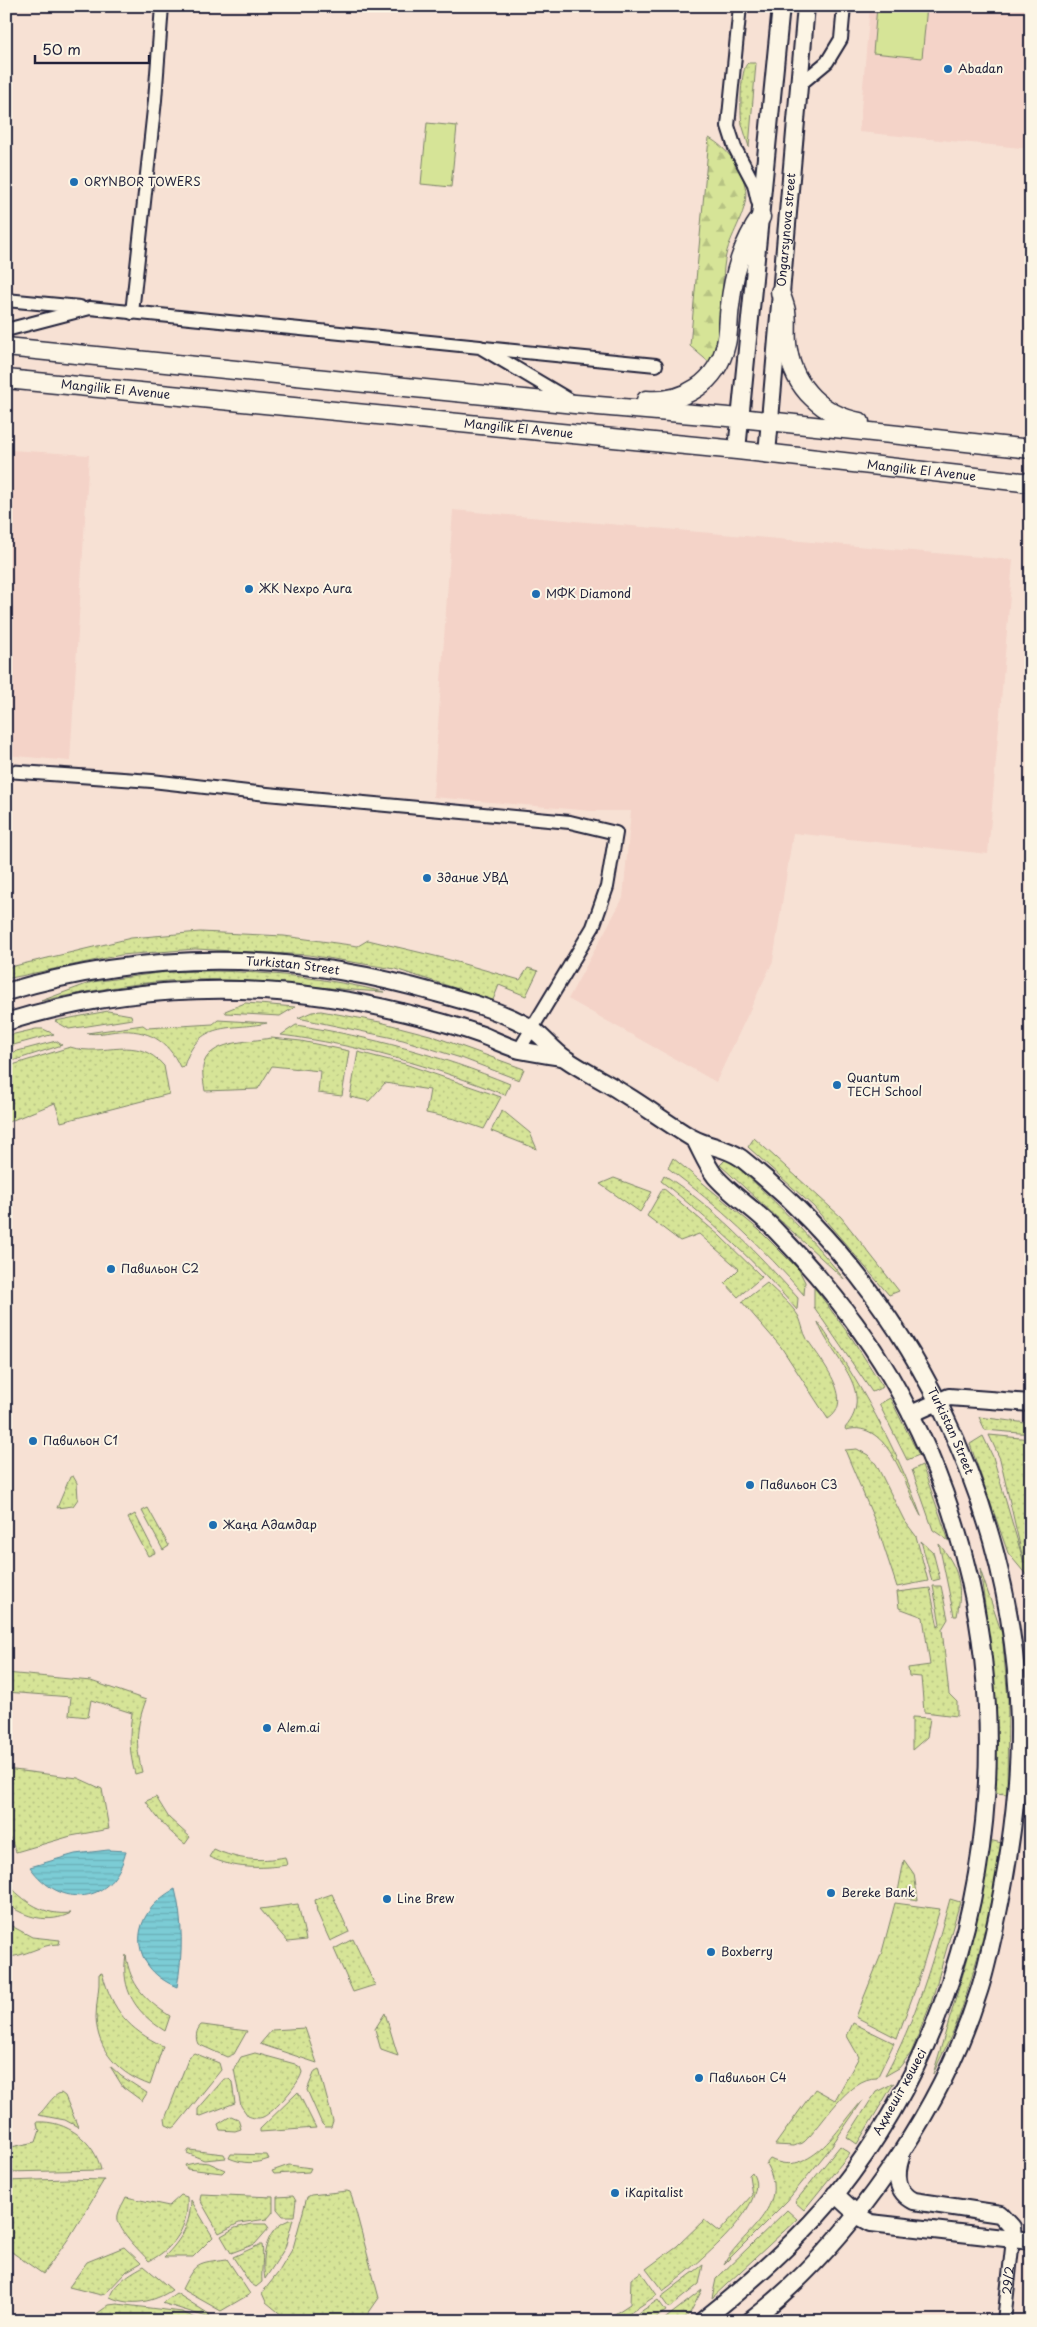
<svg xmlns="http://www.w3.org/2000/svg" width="1037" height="2327" viewBox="0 0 1037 2327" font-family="'Playpen Sans',sans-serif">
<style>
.built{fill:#f4d3c8}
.grass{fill:url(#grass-dots);stroke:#7c8369}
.forest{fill:url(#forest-firs);stroke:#7c8369}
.park{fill:#d6e497;stroke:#7c8369}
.water{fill:url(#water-rules);stroke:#578897}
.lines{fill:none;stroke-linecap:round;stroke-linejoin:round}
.minor-casing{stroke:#22223b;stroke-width:16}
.tertiary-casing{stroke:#22223b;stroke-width:20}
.secondary-casing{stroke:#22223b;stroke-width:21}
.minor{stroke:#fcf5e5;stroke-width:12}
.tertiary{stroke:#fcf5e5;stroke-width:16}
.secondary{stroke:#fcf5e5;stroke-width:18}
.poi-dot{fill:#1f6fb2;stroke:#fcf5e5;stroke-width:2}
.labels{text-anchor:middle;stroke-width:4;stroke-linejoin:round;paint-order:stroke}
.poi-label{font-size:12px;fill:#22223b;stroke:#fcf5e5;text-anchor:start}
.street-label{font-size:12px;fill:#22223b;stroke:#fcf5e5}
</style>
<defs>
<pattern id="grass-dots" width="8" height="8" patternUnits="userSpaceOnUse" patternTransform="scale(1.25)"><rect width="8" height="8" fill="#d6e497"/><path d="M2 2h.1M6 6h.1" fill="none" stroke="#b7c383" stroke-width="1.8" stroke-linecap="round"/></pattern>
<pattern id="forest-firs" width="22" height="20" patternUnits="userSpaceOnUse" patternTransform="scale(1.25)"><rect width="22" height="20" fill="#d6e497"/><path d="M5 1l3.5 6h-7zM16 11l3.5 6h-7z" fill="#b7c383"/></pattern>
<pattern id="water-rules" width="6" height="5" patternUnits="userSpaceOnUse" patternTransform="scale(1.25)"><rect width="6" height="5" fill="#7bccd5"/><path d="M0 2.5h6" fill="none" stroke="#6aafb8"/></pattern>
</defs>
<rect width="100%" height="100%" fill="#f7e1d4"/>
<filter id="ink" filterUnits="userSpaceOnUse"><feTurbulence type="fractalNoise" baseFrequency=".02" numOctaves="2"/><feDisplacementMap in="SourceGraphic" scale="10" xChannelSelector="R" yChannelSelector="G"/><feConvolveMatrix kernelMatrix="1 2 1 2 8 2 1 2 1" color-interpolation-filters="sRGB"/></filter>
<g filter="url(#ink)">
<!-- built -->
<path class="built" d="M 870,6 L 1031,6 L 1031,149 L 859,132 Z
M 6,445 L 11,450 L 89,455 L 70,761 L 6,755 Z
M 453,510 L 1013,560 L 988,854 L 793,833 L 773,961 L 716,1082 L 568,999 L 623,898 L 631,811 L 591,811 L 433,797 Z"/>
<!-- grass -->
<path class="grass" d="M 748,63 L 756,63 L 749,147 C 747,139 744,132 742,124 C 740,113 740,68 748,63 Z
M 200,932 L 284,936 L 358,946 L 368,940 L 439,957 L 520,980 L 528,968 L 538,971 L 526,996 L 499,985 L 493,1000 L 395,969 L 309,955 L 195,949 L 121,955 L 6,979 L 6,968 L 131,938 Z
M 212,971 C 270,972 327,978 384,992 C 318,989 252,977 185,980 C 136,982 89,991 41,1001 L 92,982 L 166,972 Z
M 245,1003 L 246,1003 L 295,1007 L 280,1016 L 226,1013 L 225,1011 Z
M 108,1011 L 131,1015 L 132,1019 L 69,1029 L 55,1021 Z
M 321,1011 L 380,1022 L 430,1035 L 524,1069 L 519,1080 L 464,1059 L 403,1040 L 298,1018 L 312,1012 Z
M 218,1020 L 267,1023 C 229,1031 199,1019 184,1066 L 180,1067 C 168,1040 147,1029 118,1031 C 108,1032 97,1035 87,1033 L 143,1025 L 147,1028 L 213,1024 Z
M 296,1025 C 372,1037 439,1055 510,1084 L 505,1095 C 432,1066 359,1045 281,1035 Z
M 36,1029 L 43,1029 L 54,1034 L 6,1047 L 6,1036 Z
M 271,1038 L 301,1041 L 349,1051 L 342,1096 L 318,1093 L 320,1071 L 272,1066 L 258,1089 L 205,1091 C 204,1084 202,1075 203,1067 C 207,1040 251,1042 271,1038 Z
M 56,1041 L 62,1045 L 6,1063 L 6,1054 Z
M 70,1047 C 105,1058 136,1033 164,1066 L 169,1094 L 61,1122 L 55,1103 L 8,1122 L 6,1132 L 6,1067 Z
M 358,1052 L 405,1064 L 501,1097 L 484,1129 L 455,1119 L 426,1113 L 430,1090 L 385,1083 L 369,1101 L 350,1097 Z
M 502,1110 L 530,1133 L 537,1149 L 491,1131 Z
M 754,1138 L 841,1217 L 899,1291 L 889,1295 L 814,1207 L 748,1147 Z
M 673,1158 L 759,1230 L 799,1270 L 805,1282 L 804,1295 C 763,1247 718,1206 668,1168 Z
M 727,1158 C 772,1197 807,1233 845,1280 L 720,1165 Z
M 664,1175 C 716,1208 757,1253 798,1298 L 797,1310 C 756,1262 710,1220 661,1181 Z
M 614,1178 L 652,1192 L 640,1212 L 600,1184 Z
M 663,1188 L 720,1236 L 762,1277 L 738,1297 L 725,1283 L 739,1269 L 699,1234 L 680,1241 L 647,1216 Z
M 767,1283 C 777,1293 792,1305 799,1317 C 802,1324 803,1332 807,1339 C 819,1358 857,1401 828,1419 L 781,1347 L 742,1302 Z
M 814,1287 L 853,1340 L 883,1387 L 872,1392 L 814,1307 Z
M 818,1322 C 860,1383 896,1446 921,1516 C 905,1489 890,1418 846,1430 L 845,1428 C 878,1390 829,1356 818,1322 Z
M 890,1398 L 919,1455 L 907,1460 L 879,1404 Z
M 979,1417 L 1027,1423 L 1031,1425 L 1031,1434 L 985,1430 Z
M 989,1435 L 1031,1439 L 1031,1594 L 1028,1577 L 1008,1553 L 970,1444 L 983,1436 L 993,1457 L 1024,1563 L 1000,1459 Z
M 857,1449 L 868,1455 L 876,1464 L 904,1520 L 916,1536 L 928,1581 L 897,1587 L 877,1526 L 845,1450 Z
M 922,1465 L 949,1541 L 933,1530 L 912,1470 Z
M 73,1476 L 77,1483 L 78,1499 L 73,1506 L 57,1508 L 70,1477 Z
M 148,1508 L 169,1546 L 163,1550 L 142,1511 Z
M 135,1514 L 155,1553 L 148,1556 L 128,1518 Z
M 921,1541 L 933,1552 L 940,1579 L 932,1581 Z
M 939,1544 C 959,1568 963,1586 957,1616 L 954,1616 Z
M 980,1569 L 1002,1634 L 1008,1699 L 1007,1794 L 995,1793 C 998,1717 991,1644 980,1569 Z
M 933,1586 L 941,1586 L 948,1619 L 942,1629 L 949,1694 L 957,1702 L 957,1716 L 924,1712 L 921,1677 L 909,1676 L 908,1668 L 930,1665 L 923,1617 L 899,1608 L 897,1592 L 930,1588 L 938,1627 L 940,1624 Z
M 6,1673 L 91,1681 L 146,1700 C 136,1727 135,1743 142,1772 L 135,1774 C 129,1752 129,1735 132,1713 L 91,1700 L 88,1717 L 69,1715 L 71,1697 L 6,1692 Z
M 912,1717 L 930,1718 L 927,1737 L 912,1750 Z
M 6,1769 L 78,1778 L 102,1789 L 109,1829 L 71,1836 L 16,1852 L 6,1828 Z
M 156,1797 L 169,1818 L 190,1837 L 185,1844 C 169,1832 157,1819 146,1801 Z
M 989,1840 L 1002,1843 C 991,1905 978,1966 956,2025 C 949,2042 940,2058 933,2074 L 967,1961 L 983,1886 Z
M 214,1849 C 238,1860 259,1862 285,1857 L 287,1865 C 260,1869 235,1869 209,1857 Z
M 904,1860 L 914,1874 L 918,1900 L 897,1897 Z
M 6,1882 C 24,1902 44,1916 71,1913 C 49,1924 25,1918 6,1903 Z
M 332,1894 L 349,1932 L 330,1941 L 317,1912 L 315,1900 Z
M 950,1899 L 960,1902 L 931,2003 L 911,2053 L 899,2068 L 885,2076 C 916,2020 933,1960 950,1899 Z
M 895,1903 L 940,1909 L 917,1985 L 897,2038 L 856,2017 L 882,1952 Z
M 298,1904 L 306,1940 L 288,1942 L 260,1909 Z
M 6,1923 L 32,1937 L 60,1940 L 59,1944 C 41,1944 25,1957 6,1957 Z
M 353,1939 L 375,1985 L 353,1992 L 334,1949 Z
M 126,1955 C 130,1985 145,2000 170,2016 L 165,2031 C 136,2013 120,1990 126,1955 Z
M 102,1973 C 113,2011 128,2029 163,2046 L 150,2085 C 119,2074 97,2051 96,2017 C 96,2002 100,1989 99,1974 Z
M 385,2013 L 398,2056 L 381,2050 L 375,2029 Z
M 853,2023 L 894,2043 L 877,2078 C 848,2077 824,2124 804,2142 L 794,2146 L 775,2145 L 815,2089 L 835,2100 L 859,2057 L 847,2036 Z
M 201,2025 L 203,2025 L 247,2031 L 234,2054 L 227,2057 L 198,2044 C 195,2038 196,2030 201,2025 Z
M 305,2028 L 317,2063 L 260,2044 L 272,2030 Z
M 194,2053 L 219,2063 L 221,2070 L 176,2126 L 173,2128 L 166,2125 L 165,2119 L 189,2057 Z
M 255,2053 L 295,2064 L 300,2067 L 302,2072 C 300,2083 274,2112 263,2117 C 258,2119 253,2118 248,2116 L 241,2106 L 234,2069 L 241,2057 Z
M 110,2066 L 121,2076 L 147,2093 L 142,2101 L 123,2087 Z
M 319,2069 L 333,2121 L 331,2127 L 325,2127 L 322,2124 L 307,2090 L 315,2071 Z
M 224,2079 L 229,2079 L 232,2082 L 235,2103 L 201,2116 L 198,2115 L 198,2109 Z
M 894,2083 L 857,2144 L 847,2137 L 876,2092 Z
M 298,2092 L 316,2128 L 260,2132 L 260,2129 Z
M 61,2093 L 65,2096 L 78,2127 L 65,2120 L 38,2115 C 46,2109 52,2095 61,2093 Z
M 863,2100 L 828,2151 L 787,2201 L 724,2264 C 741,2232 792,2208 766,2164 L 770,2159 C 812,2180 840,2124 863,2100 Z
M 231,2116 L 238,2119 L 241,2129 L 235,2131 L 220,2130 L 218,2124 Z
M 37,2122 C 66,2120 95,2141 101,2170 L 6,2172 L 6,2148 L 36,2142 L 40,2130 L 38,2129 Z
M 840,2146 L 850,2153 L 804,2210 L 795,2202 Z
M 189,2150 L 224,2154 L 226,2158 L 204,2160 L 187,2153 Z
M 231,2154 L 267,2155 L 269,2159 C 255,2164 243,2164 229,2158 Z
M 199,2162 L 209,2163 L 225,2170 L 222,2173 L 187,2169 L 185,2165 Z
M 289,2165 L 311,2168 L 309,2172 L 274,2174 L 272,2171 Z
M 752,2172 C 775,2205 686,2273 663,2291 L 646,2269 L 677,2246 L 704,2220 L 719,2232 L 752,2195 L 749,2175 Z
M 67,2179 L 104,2180 L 69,2238 L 43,2274 L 6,2248 L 6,2181 Z
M 347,2191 L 350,2192 L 352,2197 L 379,2298 L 363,2321 L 289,2321 L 266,2302 L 262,2293 L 278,2273 L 293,2248 L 307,2197 L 311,2195 Z
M 201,2194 L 273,2197 L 273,2212 L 267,2219 L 239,2223 L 219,2233 L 200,2200 Z
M 181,2195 L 187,2197 C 189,2226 175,2248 149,2261 C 140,2251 115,2228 118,2215 C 119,2209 124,2202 126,2197 L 169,2206 Z
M 293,2196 L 296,2201 L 294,2216 L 283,2216 L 277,2209 L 277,2197 Z
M 191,2200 L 213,2237 L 193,2257 L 164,2257 C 182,2239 190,2225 191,2200 Z
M 787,2210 L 797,2219 L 712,2298 L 716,2279 Z
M 293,2219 L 285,2248 L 265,2279 C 261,2256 266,2225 293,2219 Z
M 251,2224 L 266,2224 L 269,2228 L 255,2244 L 231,2253 L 221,2236 L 235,2228 Z
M 259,2245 L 262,2245 C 264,2256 261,2270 262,2282 L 256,2287 L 250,2283 L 233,2257 Z
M 124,2247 L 141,2263 L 127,2271 L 105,2294 L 101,2295 L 69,2287 L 87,2262 Z
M 227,2259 L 250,2294 L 221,2311 L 182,2289 C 196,2261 197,2263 227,2259 Z
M 703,2265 L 699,2284 L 669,2308 L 661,2297 Z
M 144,2266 L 172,2290 C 154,2302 131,2307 110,2297 C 113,2284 132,2272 144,2266 Z
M 641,2272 L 657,2295 L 618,2321 L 604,2321 L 630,2304 L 631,2279 Z
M 702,2290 L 690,2313 L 681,2321 L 662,2321 Z
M 176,2293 L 209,2314 L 210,2318 L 162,2303 Z
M 658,2300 L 666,2311 L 651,2321 L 627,2321 Z
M 117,2304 L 182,2312 L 202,2321 L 102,2321 L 95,2315 L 109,2305 Z"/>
<!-- forest -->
<path class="forest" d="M 709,138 C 726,147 741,167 745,186 C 750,210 731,232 726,255 C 719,284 727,341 711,364 L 690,346 Z"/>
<!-- park -->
<path class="park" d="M 877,6 L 927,6 L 922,58 L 873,53 Z
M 427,123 L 457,126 L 451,187 L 421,184 Z"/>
<!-- water -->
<path class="water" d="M 108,1850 L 126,1851 C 114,1905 60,1910 30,1867 L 75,1854 Z
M 175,1889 C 183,1921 183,1954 177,1987 C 126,1966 129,1913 175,1889 Z"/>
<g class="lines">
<!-- minor casing -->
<g class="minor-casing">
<g id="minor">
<path d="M 740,6 L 728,126 L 735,148 L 754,184 L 758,202"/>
<path d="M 798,86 L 827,62 L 841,39 L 844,6"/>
<path d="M 6,300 L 80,307"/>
<path d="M 132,313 L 155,100 L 162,6"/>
<path d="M 6,330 L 90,308 L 480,347 L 571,401"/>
<path d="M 484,348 L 656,365"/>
<path d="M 6,771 L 152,781 L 267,794 L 570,822 L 616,833 L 607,887 L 593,927 L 519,1050"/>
<path id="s1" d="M 1004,2321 L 1013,2239"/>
</g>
</g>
<!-- tertiary casing -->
<g class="tertiary-casing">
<g id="tertiary">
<path d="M 737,450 L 781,6"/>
<path id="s2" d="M 767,454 L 806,6"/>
<path id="s3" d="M 6,992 C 150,949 292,951 436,993 C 466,1001 498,1010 526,1025 C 541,1033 551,1049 566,1059 C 583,1071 603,1080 621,1092 C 645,1106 668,1124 692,1138 C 708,1147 726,1147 741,1158 C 911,1294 1013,1504 1019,1721 C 1020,1792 1009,1863 994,1932 C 989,1953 985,1974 978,1994 C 941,2112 848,2246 750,2321"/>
<path d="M 6,1022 C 137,982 272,980 406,1013 C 431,1019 457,1026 482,1035 C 494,1040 508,1047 520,1050 C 534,1053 548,1055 562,1057"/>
<path d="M 695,1140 C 701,1151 707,1166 715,1176 C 732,1196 758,1211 776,1231 C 820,1276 858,1322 890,1376 C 1037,1627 1018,1965 836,2194 C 797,2242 750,2283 702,2321"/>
<path d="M 911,1414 L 949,1397 L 1031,1403"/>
<path d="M 901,2157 C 895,2175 896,2192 914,2201 L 1000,2214 L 1012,2227 L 1013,2239"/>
<path d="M 835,2194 L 860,2217 L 871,2223 L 1031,2241"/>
</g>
</g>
<!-- secondary casing -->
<g class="secondary-casing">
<g id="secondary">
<path d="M 780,292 C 782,298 785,305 786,311 C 788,324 785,337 788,350 C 794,388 823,415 860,422"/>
<path d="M 6,347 L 575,404 L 740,418 L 1031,449"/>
<path id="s4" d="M 6,379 L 737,450 L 1031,483"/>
<path d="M 646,400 C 684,403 717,383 726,344 C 729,332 728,319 730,306 C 733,275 743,242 761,217"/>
</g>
</g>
<!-- minor -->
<use href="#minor" class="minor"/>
<!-- tertiary -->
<use href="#tertiary" class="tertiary"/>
<!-- secondary -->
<use href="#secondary" class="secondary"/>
</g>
</g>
<!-- markers -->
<g class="poi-dot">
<circle cx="948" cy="69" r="5"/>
<circle cx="74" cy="182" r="5"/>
<circle cx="249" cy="589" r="5"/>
<circle cx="536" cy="594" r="5"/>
<circle cx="427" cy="878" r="5"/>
<circle cx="837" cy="1085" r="5"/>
<circle cx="111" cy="1269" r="5"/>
<circle cx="33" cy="1441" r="5"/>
<circle cx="750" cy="1485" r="5"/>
<circle cx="213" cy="1525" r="5"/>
<circle cx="267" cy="1728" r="5"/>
<circle cx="831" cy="1893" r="5"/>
<circle cx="387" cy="1899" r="5"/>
<circle cx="711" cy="1952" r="5"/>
<circle cx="699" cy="2078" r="5"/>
<circle cx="615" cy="2193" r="5"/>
</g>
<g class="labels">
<!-- poi labels -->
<g class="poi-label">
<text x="958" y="73">Abadan</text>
<text x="84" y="186">ORYNBOR TOWERS</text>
<text x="259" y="593">ЖК Nexpo Aura</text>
<text x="546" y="598">МФК Diamond</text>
<text x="437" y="882">Здание УВД</text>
<text x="847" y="1082">Quantum<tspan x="847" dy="14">TECH School</tspan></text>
<text x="121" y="1273">Павильон С2</text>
<text x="43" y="1445">Павильон С1</text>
<text x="760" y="1489">Павильон С3</text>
<text x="223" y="1529">Жаңа Адамдар</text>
<text x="277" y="1732">Alem.ai</text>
<text x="841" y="1897">Bereke Bank</text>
<text x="397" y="1903">Line Brew</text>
<text x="721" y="1956">Boxberry</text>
<text x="709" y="2082">Павильон С4</text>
<text x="625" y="2197">iKapitalist</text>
</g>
<!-- street labels -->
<g class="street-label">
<text dy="4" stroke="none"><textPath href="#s2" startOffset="225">Ongarsynova street</textPath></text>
<text dy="4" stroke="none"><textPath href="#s4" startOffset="110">Mangilik El Avenue</textPath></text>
<text dy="4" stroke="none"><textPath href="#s4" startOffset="515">Mangilik El Avenue</textPath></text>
<text dy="4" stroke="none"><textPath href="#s4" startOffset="920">Mangilik El Avenue</textPath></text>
<text dy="4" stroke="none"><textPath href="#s3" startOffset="290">Turkistan Street</textPath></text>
<text dy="4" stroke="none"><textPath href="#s3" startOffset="1134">Turkistan Street</textPath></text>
<text transform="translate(900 2092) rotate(-61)" y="4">Ақмешіт көшесі</text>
<text dy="4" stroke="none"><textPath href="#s1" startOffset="41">29/2</textPath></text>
</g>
</g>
<!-- margin -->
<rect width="1037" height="2327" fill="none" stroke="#fcf5e5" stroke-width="25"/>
<rect x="12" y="12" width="1012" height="2302" fill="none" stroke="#22223b" stroke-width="2" filter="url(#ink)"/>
<!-- scale -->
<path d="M35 55v8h114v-8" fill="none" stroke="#22223b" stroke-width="2.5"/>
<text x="42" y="55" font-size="15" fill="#22223b" stroke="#fcf5e5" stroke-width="4" paint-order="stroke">50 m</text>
</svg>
